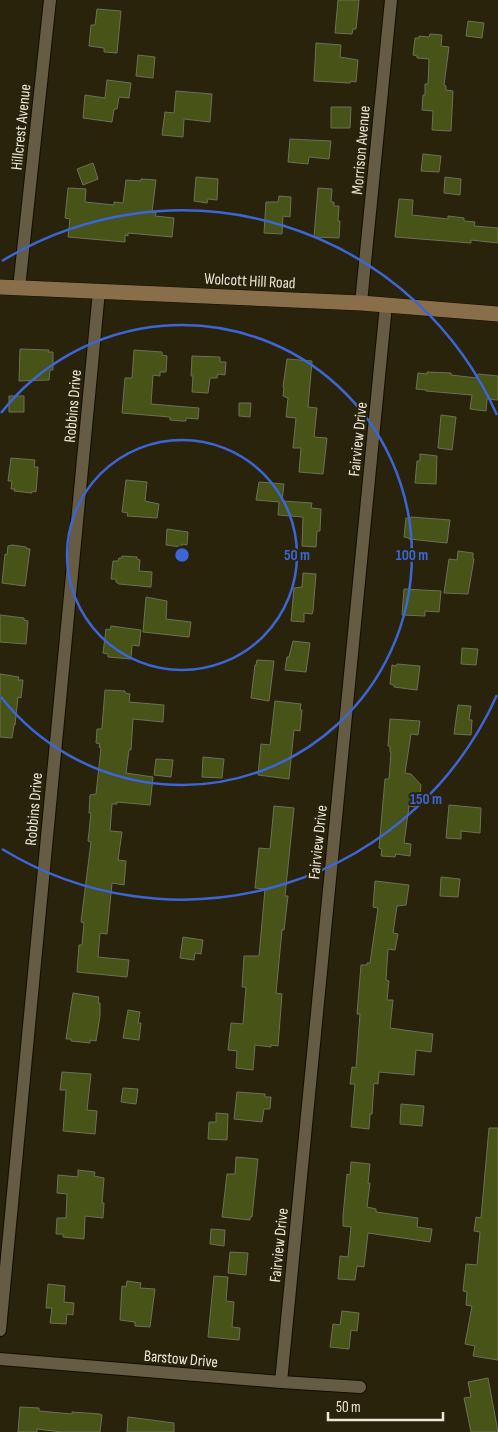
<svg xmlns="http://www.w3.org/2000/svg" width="498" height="1432" viewBox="0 0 498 1432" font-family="'Sofia Sans Condensed',sans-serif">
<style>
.building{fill:#475317;stroke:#6a7158}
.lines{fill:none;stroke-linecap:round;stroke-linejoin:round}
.street-casing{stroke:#130c00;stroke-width:14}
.secondary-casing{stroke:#130c00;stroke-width:16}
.street{stroke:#655c43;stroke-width:12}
.secondary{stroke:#896e4a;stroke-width:15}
.ring{fill:none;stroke:#3c65d8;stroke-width:2.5}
.labels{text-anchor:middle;stroke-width:4;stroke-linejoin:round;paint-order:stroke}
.street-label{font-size:16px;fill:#ece7d9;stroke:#2a230b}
.centre{fill:#3c65d8;stroke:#2a230b;stroke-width:2.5}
.ring-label{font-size:15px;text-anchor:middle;font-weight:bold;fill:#3c65d8;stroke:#2a230b;stroke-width:4;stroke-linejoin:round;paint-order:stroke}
</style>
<rect width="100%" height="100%" fill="#2a230b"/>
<!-- building -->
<path class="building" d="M 338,0 L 359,0 L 356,29 L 353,29 L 352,34 L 335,33 Z
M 97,9 L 121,11 L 117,53 L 104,52 L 104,48 L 89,46 L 91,25 L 95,25 Z
M 468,21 L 484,23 L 482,38 L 466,36 Z
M 430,34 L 442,35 L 441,46 L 449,47 L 444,85 L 446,86 L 446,90 L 453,91 L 451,131 L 432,130 L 433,111 L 422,110 L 423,95 L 425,95 L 425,84 L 428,84 L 429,59 L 417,58 L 417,56 L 413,55 L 415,38 L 419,38 L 419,36 L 429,37 Z
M 316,43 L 341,45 L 340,57 L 358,60 L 356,82 L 351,81 L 350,83 L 314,81 Z
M 138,55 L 155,57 L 153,78 L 136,76 Z
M 107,80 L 131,83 L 129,98 L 119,97 L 117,109 L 114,109 L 112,122 L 83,118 L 85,95 L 105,98 Z
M 176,91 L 212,94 L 210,122 L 184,119 L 183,137 L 162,135 L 165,112 L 174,113 Z
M 331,107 L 351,107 L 350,128 L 331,128 Z
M 290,139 L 331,141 L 329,159 L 309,157 L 308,164 L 288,162 Z
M 423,154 L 441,156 L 439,172 L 421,171 Z
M 93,163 L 98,179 L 83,185 L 77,169 Z
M 196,177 L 218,179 L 217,200 L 208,199 L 207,203 L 194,201 Z
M 445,177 L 461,179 L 460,195 L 444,193 Z
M 141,179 L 156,180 L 152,212 L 156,212 L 155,216 L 174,218 L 172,237 L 128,233 L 128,236 L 125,235 L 125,242 L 68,237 L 70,219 L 65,218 L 68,188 L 86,189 L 85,202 L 114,205 L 114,202 L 123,203 L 126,180 L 141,181 Z
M 318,188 L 332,189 L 331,202 L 334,202 L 334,206 L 339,206 L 338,221 L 340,221 L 339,238 L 314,237 Z
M 279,196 L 291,197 L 290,217 L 283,216 L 282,234 L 264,233 L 266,202 L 278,202 Z
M 399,199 L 413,200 L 412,215 L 448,219 L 448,216 L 464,218 L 464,221 L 475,222 L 474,226 L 498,228 L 498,243 L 471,240 L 471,243 L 395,237 Z
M 20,349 L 49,350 L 48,352 L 53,352 L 53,370 L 50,370 L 49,380 L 19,381 Z
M 134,350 L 162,352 L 162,355 L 167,356 L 166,372 L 160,372 L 160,376 L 153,375 L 151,404 L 199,408 L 198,419 L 186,418 L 186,421 L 182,421 L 170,420 L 170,417 L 122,413 L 125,378 L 132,378 Z
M 192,356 L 220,357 L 220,362 L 226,362 L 225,375 L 218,374 L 217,378 L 210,378 L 208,393 L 192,392 L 193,376 L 191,376 Z
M 287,359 L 312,361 L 308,407 L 317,408 L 314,437 L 327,438 L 323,474 L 299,472 L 301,448 L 293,448 L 296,418 L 286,417 L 288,398 L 283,396 L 284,387 L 283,387 Z
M 427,372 L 451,373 L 451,375 L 477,378 L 478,374 L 498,376 L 498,400 L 487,399 L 486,411 L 470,409 L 472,395 L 426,391 L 426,390 L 416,389 L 418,373 L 427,374 Z
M 9,396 L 24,396 L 24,412 L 9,412 Z
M 239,403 L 251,403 L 250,417 L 239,416 Z
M 441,415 L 456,417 L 452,450 L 438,448 Z
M 420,454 L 437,456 L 436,484 L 415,483 L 417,461 L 420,461 Z
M 11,458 L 35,460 L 34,467 L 38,467 L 36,492 L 32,491 L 32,493 L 14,491 L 15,489 L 11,489 L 12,481 L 8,481 Z
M 126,480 L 147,482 L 145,501 L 159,504 L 157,518 L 127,516 L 128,513 L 122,512 Z
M 259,482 L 284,484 L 282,501 L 312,503 L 311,508 L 321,509 L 320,531 L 317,531 L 316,547 L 302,546 L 303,517 L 278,515 L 279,502 L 256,500 Z
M 411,517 L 450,520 L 447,543 L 409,539 L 409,538 L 404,537 L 406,518 L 410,519 Z
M 167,529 L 188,532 L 187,545 L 182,544 L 182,547 L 166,545 Z
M 12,545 L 26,547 L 26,548 L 30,549 L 25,586 L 2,583 L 5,554 L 7,555 L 8,546 Z
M 458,551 L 473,553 L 473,559 L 474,559 L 468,594 L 444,593 L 449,559 L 457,560 Z
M 122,556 L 137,557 L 137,559 L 140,560 L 139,571 L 152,572 L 151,587 L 119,584 L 116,582 L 116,579 L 111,579 L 113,561 L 118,561 L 119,558 L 122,558 Z
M 303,573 L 316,574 L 313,611 L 312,614 L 304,613 L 304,622 L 291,621 L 294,588 L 302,587 Z
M 404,589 L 441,591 L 439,612 L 425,611 L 425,616 L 402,615 Z
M 146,597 L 167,601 L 166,619 L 191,622 L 189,637 L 143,632 Z
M 0,615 L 24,618 L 24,620 L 28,621 L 26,644 L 0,642 Z
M 111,626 L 141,630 L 139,646 L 132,645 L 131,659 L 108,657 L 108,654 L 103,653 L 106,629 L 110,630 Z
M 293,641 L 310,643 L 306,672 L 285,670 L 287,657 L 289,657 Z
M 462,648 L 478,649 L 476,665 L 461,664 Z
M 257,660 L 274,661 L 269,701 L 251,698 L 255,665 L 256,665 Z
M 397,664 L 420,666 L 417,690 L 394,687 L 394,685 L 390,684 L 392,665 L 396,666 Z
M 0,674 L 19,677 L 18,680 L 23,680 L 21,698 L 18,697 L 15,725 L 14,725 L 12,738 L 0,737 Z
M 105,690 L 125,691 L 125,693 L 130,694 L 129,702 L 164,705 L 163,722 L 133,719 L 131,750 L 129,750 L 126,773 L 153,777 L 150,805 L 117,802 L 117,804 L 112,804 L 110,831 L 122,832 L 118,860 L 126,861 L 124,885 L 112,883 L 107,934 L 100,933 L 98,957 L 129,960 L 127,977 L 77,972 L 79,945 L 82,945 L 84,923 L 81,922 L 91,842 L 88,841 L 91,813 L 89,813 L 90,795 L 96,794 L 101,748 L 99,747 L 100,744 L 96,743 L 97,729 L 102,729 L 102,727 Z
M 275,701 L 301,704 L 300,710 L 302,710 L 300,731 L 294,730 L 289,779 L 258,775 L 261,744 L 270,745 Z
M 458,705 L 471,706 L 469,720 L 472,720 L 471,735 L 454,734 Z
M 390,719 L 420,721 L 418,735 L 411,734 L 405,773 L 411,774 L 421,785 L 420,794 L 416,797 L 415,807 L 409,806 L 404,843 L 411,844 L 410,856 L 396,854 L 395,857 L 381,856 L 382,849 L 379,848 L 385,779 L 389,779 L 391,753 L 390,752 L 390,746 L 388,746 Z
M 203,757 L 224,759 L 222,778 L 202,777 Z
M 156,759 L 173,760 L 171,777 L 154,775 Z
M 449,805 L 481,808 L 480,833 L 461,831 L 461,839 L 446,838 Z
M 274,806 L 294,808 L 285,896 L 288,896 L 284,930 L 282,930 L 276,993 L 282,994 L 278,1046 L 271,1045 L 271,1047 L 255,1045 L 253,1070 L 236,1068 L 237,1051 L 228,1050 L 231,1023 L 243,1024 L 246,987 L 242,987 L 244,956 L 259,956 L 265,889 L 255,888 L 259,848 L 270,849 Z
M 441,877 L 460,879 L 458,897 L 440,896 Z
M 375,881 L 409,885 L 406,905 L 397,906 L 393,933 L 398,934 L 395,950 L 388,949 L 386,980 L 389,981 L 387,1000 L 393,1000 L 390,1028 L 433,1034 L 431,1052 L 416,1050 L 414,1075 L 379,1072 L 378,1084 L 374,1083 L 372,1114 L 370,1114 L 369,1129 L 351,1127 L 355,1084 L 350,1084 L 352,1067 L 356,1068 L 360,1014 L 357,1014 L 361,965 L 367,965 L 367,963 L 370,963 L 378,908 L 373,907 Z
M 183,937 L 203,940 L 201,954 L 195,953 L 194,960 L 180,958 Z
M 73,993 L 99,997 L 98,1003 L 100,1003 L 100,1016 L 96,1041 L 90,1040 L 90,1043 L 71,1041 L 71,1039 L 66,1039 Z
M 128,1010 L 140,1012 L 138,1023 L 141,1023 L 139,1040 L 123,1038 Z
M 62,1072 L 91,1074 L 87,1110 L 97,1111 L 95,1134 L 63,1131 L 66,1092 L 66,1090 L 60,1090 Z
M 123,1088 L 138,1089 L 136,1104 L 121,1102 Z
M 237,1092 L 265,1094 L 265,1097 L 271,1097 L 270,1109 L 264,1109 L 262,1122 L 234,1119 Z
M 401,1104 L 424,1106 L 422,1126 L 400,1124 Z
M 216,1113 L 228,1114 L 227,1140 L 208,1139 L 209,1122 L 216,1122 Z
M 489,1128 L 498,1128 L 498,1360 L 473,1356 L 475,1346 L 465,1344 L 472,1306 L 466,1305 L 467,1292 L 463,1291 L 466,1264 L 477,1265 L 480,1232 L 474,1231 L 476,1217 L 481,1218 Z
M 236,1157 L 258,1159 L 252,1217 L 250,1217 L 250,1220 L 222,1217 L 227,1174 L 235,1174 Z
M 351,1162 L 370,1164 L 368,1183 L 370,1183 L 367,1207 L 376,1209 L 376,1212 L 418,1218 L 417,1227 L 432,1229 L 430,1242 L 368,1233 L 364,1267 L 357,1266 L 355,1280 L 338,1279 L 340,1256 L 348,1257 L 351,1227 L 343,1226 L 343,1216 L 347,1174 L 350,1175 Z
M 78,1170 L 95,1172 L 94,1176 L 104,1178 L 102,1203 L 104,1203 L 103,1218 L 85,1216 L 84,1239 L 63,1237 L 63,1234 L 56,1234 L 57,1218 L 66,1218 L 67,1194 L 57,1193 L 58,1175 L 78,1177 Z
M 211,1229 L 225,1230 L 224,1246 L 210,1244 Z
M 230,1252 L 248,1253 L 246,1275 L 228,1273 Z
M 214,1276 L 228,1277 L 226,1301 L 234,1302 L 232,1327 L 240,1328 L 239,1340 L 208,1337 Z
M 127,1281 L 141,1283 L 140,1288 L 155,1289 L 150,1327 L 135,1326 L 135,1322 L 120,1320 L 122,1286 L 126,1287 Z
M 48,1284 L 65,1286 L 64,1302 L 74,1303 L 73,1315 L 67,1314 L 66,1324 L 50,1323 L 52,1308 L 46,1308 Z
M 342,1311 L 359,1313 L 357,1331 L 351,1330 L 349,1349 L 330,1347 L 333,1324 L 340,1325 Z
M 488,1378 L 498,1432 L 471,1432 L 464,1398 L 471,1397 L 468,1382 Z
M 20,1407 L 39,1408 L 39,1411 L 72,1414 L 72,1412 L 100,1414 L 102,1415 L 100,1432 L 62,1432 L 37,1429 L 37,1432 L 18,1432 Z
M 128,1417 L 174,1423 L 174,1432 L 127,1432 Z"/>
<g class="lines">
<!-- street casing -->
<g class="street-casing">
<path id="street" d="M 19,288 L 50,0
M 361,303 L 391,0
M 0,1330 L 99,291
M 0,1359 L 281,1382 L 360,1387
M 281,1382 L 386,305"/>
</g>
<!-- secondary casing -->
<g class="secondary-casing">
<path id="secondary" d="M 0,287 L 361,303 L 498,314"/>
</g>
<!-- street -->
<use href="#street" class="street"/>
<!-- secondary -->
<use href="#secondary" class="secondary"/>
</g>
<!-- distance rings -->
<g class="ring">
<circle cx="182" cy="555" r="115"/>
<path d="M1 413A230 230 0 1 1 1 697"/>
<path d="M497 695A345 345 0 0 1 2 849M2 261A345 345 0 0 1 497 415"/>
</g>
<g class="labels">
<!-- street labels -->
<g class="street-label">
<text transform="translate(20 127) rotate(-84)" y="6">Hillcrest Avenue</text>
<text transform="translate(360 150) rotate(-85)" y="6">Morrison Avenue</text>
<text transform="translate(250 280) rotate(3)" y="6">Wolcott Hill Road</text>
<text transform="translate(72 406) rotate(-85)" y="6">Robbins Drive</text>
<text transform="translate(357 439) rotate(-84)" y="6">Fairview Drive</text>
<text transform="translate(33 809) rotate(-85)" y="6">Robbins Drive</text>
<text transform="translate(317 842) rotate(-84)" y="6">Fairview Drive</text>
<text transform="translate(278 1245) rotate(-84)" y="6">Fairview Drive</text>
<text transform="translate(181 1358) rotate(5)" y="6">Barstow Drive</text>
</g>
</g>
<circle cx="182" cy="555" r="8" class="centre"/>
<g class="ring-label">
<text x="297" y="560">50 m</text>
<text x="412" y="560">100 m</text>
<text x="426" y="804">150 m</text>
</g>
<!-- scale -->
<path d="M328 1412v8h115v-8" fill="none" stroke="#ece7d9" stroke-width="2.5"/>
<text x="336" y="1412" font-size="15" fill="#ece7d9" stroke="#2a230b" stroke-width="4" paint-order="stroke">50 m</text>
</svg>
